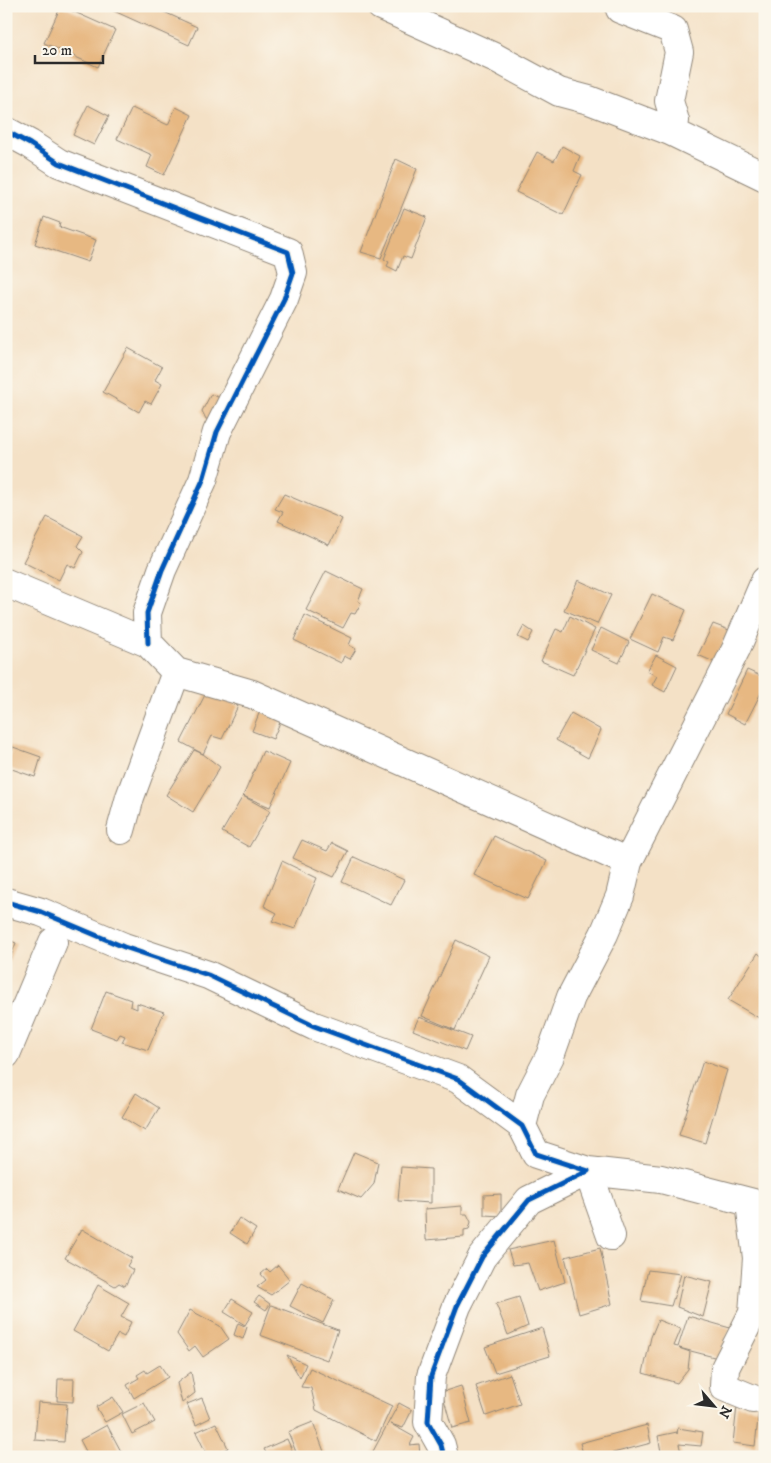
<svg xmlns="http://www.w3.org/2000/svg" width="771" height="1463" viewBox="0 0 771 1463" font-family="'IM FELL DW Pica',serif">
<style>
.building{fill:#e7b882}
.lines{fill:none;stroke-linecap:round;stroke-linejoin:round}
.minor-casing{stroke:#908678;stroke-width:30}
.minor{stroke:#fff;stroke-width:28}
.cycleway-casing{stroke:#fbf7ec;stroke-width:8}
.cycleway{stroke:#0057b8;stroke-width:5}
</style>
<rect width="100%" height="100%" fill="#fbf7ec"/>
<filter id="ink" filterUnits="userSpaceOnUse"><feTurbulence type="fractalNoise" baseFrequency=".02" numOctaves="2"/><feDisplacementMap in="SourceGraphic" scale="10" xChannelSelector="R" yChannelSelector="G"/><feConvolveMatrix kernelMatrix="1 2 1 2 8 2 1 2 1" color-interpolation-filters="sRGB"/></filter>
<filter id="wash" filterUnits="userSpaceOnUse"><feTurbulence type="fractalNoise" baseFrequency=".0096" numOctaves="4" result="noise"/><feDisplacementMap in="SourceGraphic" scale="20" xChannelSelector="R" yChannelSelector="G"/><feGaussianBlur stdDeviation="1.12" result="paint"/><feColorMatrix in="noise" values="0 0 0 0 0 0 0 0 0 0 0 0 0 0 0 0 0 1.4 0 .05"/><feComposite in="paint" operator="in"/></filter>
<g filter="url(#wash)">
<rect width="100%" height="100%" fill="#f4e1c6"/>
<g id="blocks">
<!-- building -->
<path class="building" d="M 61,6 L 115,30 L 98,67 L 44,43 Z
M 103,6 L 151,6 L 197,27 L 189,45 Z
M 88,105 L 109,116 L 94,145 L 73,135 Z
M 176,107 L 192,115 L 164,175 L 147,167 L 152,155 L 117,139 L 132,108 L 168,125 Z
M 562,146 L 580,156 L 574,171 L 582,175 L 563,215 L 516,192 L 537,152 L 554,161 Z
M 396,159 L 417,169 L 381,258 L 361,252 Z
M 404,208 L 427,217 L 411,259 L 403,256 L 397,271 L 387,266 L 389,262 L 384,259 Z
M 44,217 L 60,223 L 59,227 L 96,240 L 88,262 L 35,244 Z
M 128,348 L 162,367 L 155,380 L 162,384 L 151,404 L 145,401 L 139,412 L 103,392 Z
M 211,394 L 227,401 L 216,424 L 206,419 L 202,411 Z
M 284,494 L 342,519 L 329,545 L 278,521 L 283,512 L 275,509 Z
M 47,517 L 83,536 L 77,546 L 83,552 L 75,568 L 67,564 L 59,580 L 23,562 Z
M 326,571 L 363,589 L 358,601 L 361,603 L 355,614 L 351,613 L 343,628 L 306,610 Z
M 578,580 L 611,595 L 597,624 L 564,610 Z
M 652,594 L 686,610 L 673,640 L 664,637 L 658,652 L 630,639 Z
M 305,615 L 352,638 L 349,645 L 356,649 L 350,659 L 344,656 L 341,663 L 294,640 Z
M 570,616 L 595,629 L 573,675 L 541,661 L 556,629 L 563,632 Z
M 713,624 L 729,630 L 714,662 L 698,655 Z
M 524,626 L 533,632 L 528,642 L 518,637 Z
M 601,628 L 629,642 L 619,663 L 591,650 Z
M 656,655 L 677,666 L 665,692 L 652,685 L 657,676 L 647,671 Z
M 747,670 L 765,678 L 765,685 L 745,724 L 726,714 Z
M 207,691 L 238,706 L 222,739 L 212,736 L 203,754 L 220,767 L 193,812 L 166,795 L 194,750 L 203,754 L 181,742 Z
M 260,711 L 281,720 L 273,739 L 252,731 Z
M 571,713 L 601,730 L 588,758 L 556,740 Z
M 6,744 L 13,747 L 6,760 Z
M 13,747 L 41,757 L 35,777 L 6,767 Z
M 263,751 L 290,763 L 270,807 L 243,796 L 270,811 L 249,847 L 222,832 L 243,796 Z
M 494,836 L 547,861 L 528,899 L 474,875 Z
M 302,840 L 327,851 L 332,843 L 348,851 L 334,877 L 293,858 Z
M 354,857 L 404,880 L 391,905 L 342,882 Z
M 282,861 L 317,878 L 295,929 L 272,921 L 277,913 L 264,906 Z
M 6,939 L 16,943 L 6,968 Z
M 456,940 L 489,956 L 455,1030 L 422,1016 Z
M 758,953 L 765,959 L 765,1008 L 759,1018 L 728,1000 Z
M 106,991 L 131,1000 L 130,1006 L 137,1009 L 137,1003 L 164,1012 L 148,1050 L 122,1042 L 125,1036 L 120,1034 L 117,1039 L 91,1029 Z
M 419,1017 L 471,1037 L 465,1051 L 413,1030 Z
M 703,1061 L 727,1070 L 705,1143 L 679,1135 Z
M 136,1093 L 159,1108 L 145,1131 L 122,1117 Z
M 354,1152 L 378,1162 L 374,1184 L 361,1199 L 338,1189 Z
M 401,1167 L 431,1169 L 431,1203 L 398,1201 Z
M 501,1194 L 501,1216 L 484,1215 L 484,1195 Z
M 462,1206 L 462,1214 L 467,1214 L 471,1222 L 469,1229 L 464,1230 L 464,1237 L 426,1240 L 425,1209 Z
M 239,1218 L 256,1229 L 247,1244 L 230,1233 Z
M 82,1229 L 132,1258 L 127,1266 L 133,1270 L 125,1286 L 119,1283 L 115,1286 L 65,1258 Z
M 554,1240 L 565,1282 L 538,1291 L 528,1263 L 513,1265 L 508,1250 Z
M 600,1248 L 612,1304 L 579,1314 L 565,1257 Z
M 278,1265 L 290,1280 L 271,1295 L 257,1287 L 266,1280 L 261,1274 L 267,1269 L 270,1272 Z
M 648,1270 L 681,1274 L 671,1306 L 641,1301 Z
M 684,1275 L 712,1282 L 703,1317 L 677,1307 Z
M 302,1283 L 334,1300 L 323,1323 L 290,1306 Z
M 98,1285 L 129,1303 L 121,1317 L 131,1322 L 124,1337 L 118,1334 L 108,1351 L 73,1331 Z
M 259,1296 L 270,1304 L 266,1310 L 254,1302 Z
M 519,1297 L 528,1326 L 508,1335 L 496,1304 Z
M 232,1299 L 253,1312 L 245,1325 L 224,1312 Z
M 271,1305 L 338,1330 L 327,1360 L 260,1335 Z
M 190,1310 L 220,1326 L 229,1339 L 203,1357 L 195,1346 L 189,1351 L 177,1334 Z
M 688,1316 L 730,1328 L 718,1358 L 679,1348 L 690,1352 L 688,1369 L 677,1383 L 643,1373 L 651,1337 L 658,1320 L 681,1329 L 674,1346 L 678,1347 Z
M 238,1323 L 247,1327 L 243,1339 L 234,1335 Z
M 542,1328 L 550,1356 L 495,1373 L 485,1347 Z
M 287,1355 L 306,1364 L 300,1378 Z
M 160,1365 L 168,1377 L 134,1398 L 127,1385 L 139,1378 L 137,1375 L 145,1370 L 147,1373 Z
M 310,1368 L 392,1406 L 376,1441 L 316,1410 L 311,1388 L 301,1387 Z
M 191,1372 L 195,1393 L 182,1403 L 177,1383 Z
M 510,1374 L 520,1404 L 486,1416 L 476,1386 Z
M 58,1379 L 74,1379 L 73,1402 L 57,1401 Z
M 461,1386 L 471,1423 L 452,1428 L 442,1392 Z
M 113,1397 L 123,1412 L 105,1422 L 96,1407 Z
M 202,1398 L 210,1418 L 196,1425 L 187,1404 Z
M 38,1402 L 67,1404 L 64,1442 L 35,1440 Z
M 144,1403 L 155,1422 L 132,1434 L 122,1414 Z
M 399,1403 L 412,1410 L 403,1428 L 391,1424 L 414,1437 L 410,1445 L 419,1444 L 420,1457 L 374,1457 L 371,1455 Z
M 737,1406 L 759,1409 L 755,1446 L 733,1443 Z
M 313,1422 L 326,1457 L 298,1457 L 288,1432 Z
M 216,1423 L 228,1448 L 208,1457 L 196,1432 Z
M 107,1425 L 124,1457 L 89,1457 L 80,1440 Z
M 647,1425 L 651,1443 L 598,1457 L 584,1457 L 580,1443 Z
M 678,1428 L 703,1432 L 701,1446 L 679,1444 L 682,1457 L 662,1457 L 658,1436 L 677,1432 L 677,1434 Z
M 287,1439 L 295,1457 L 268,1457 L 264,1449 Z"/>
</g>
</g>
<g filter="url(#ink)">
<use href="#blocks" fill-opacity="0" stroke="#908678" stroke-width="1"/>
<g class="lines">
<!-- minor casing -->
<g class="minor-casing">
<path id="minor" d="M 381,6 L 496,58 L 559,92 L 589,100 L 670,131 L 765,177
M 620,9 L 673,30 L 679,52 L 669,101 L 675,121 L 670,131
M 6,131 L 30,144 L 59,163 L 288,252 L 293,273 L 284,299 L 217,432 L 203,480 L 162,570 L 147,613 L 148,643
M 6,583 L 148,643 L 176,672
M 121,830 L 130,797 L 176,672 L 252,694 L 628,862
M 6,902 L 41,912 L 124,947 L 208,975 L 314,1026 L 458,1079 L 522,1126 L 536,1154 L 588,1171 L 529,1200 L 482,1257 L 457,1306 L 431,1376 L 428,1422 L 441,1445 L 444,1457
M 6,1054 L 53,942
M 522,1126 L 530,1095 L 550,1056 L 571,997 L 604,934 L 620,896 L 628,862 L 736,649 L 765,581
M 750,1203 L 757,1258 L 753,1313 L 725,1368 L 724,1387 L 753,1399
M 611,1236 L 588,1171 L 661,1179 L 765,1206"/>
</g>
<!-- minor -->
<use href="#minor" class="minor"/>
<!-- cycleway casing -->
<g class="cycleway-casing">
<path id="cycleway" d="M 6,131 L 30,144 L 59,163 L 288,252 L 293,273 L 284,299 L 217,432 L 203,480 L 162,570 L 147,613 L 148,643
M 6,902 L 41,912 L 124,947 L 208,975 L 314,1026 L 458,1079 L 522,1126 L 536,1154 L 588,1171 L 529,1200 L 482,1257 L 457,1306 L 431,1376 L 428,1422 L 441,1445 L 444,1457"/>
</g>
<!-- cycleway -->
<use href="#cycleway" class="cycleway"/>
</g>
</g>
<!-- margin -->
<rect width="771" height="1463" fill="none" stroke="#fbf7ec" stroke-width="25"/>
<!-- north arrow -->
<g transform="translate(714 1406) rotate(118)" stroke="#fbf7ec" stroke-width="4" paint-order="stroke">
<path d="M0-4L9 19L0 12L-9 19Z" fill="#2b2b2b"/>
<text y="-8" font-size="14" font-weight="bold" text-anchor="middle" fill="#2b2b2b">N</text>
</g>
<!-- scale -->
<path d="M35 55v8h68v-8" fill="none" stroke="#2b2b2b" stroke-width="2.5"/>
<text x="42" y="55" font-size="15" fill="#2b2b2b" stroke="#fbf7ec" stroke-width="4" paint-order="stroke">20 m</text>
</svg>
